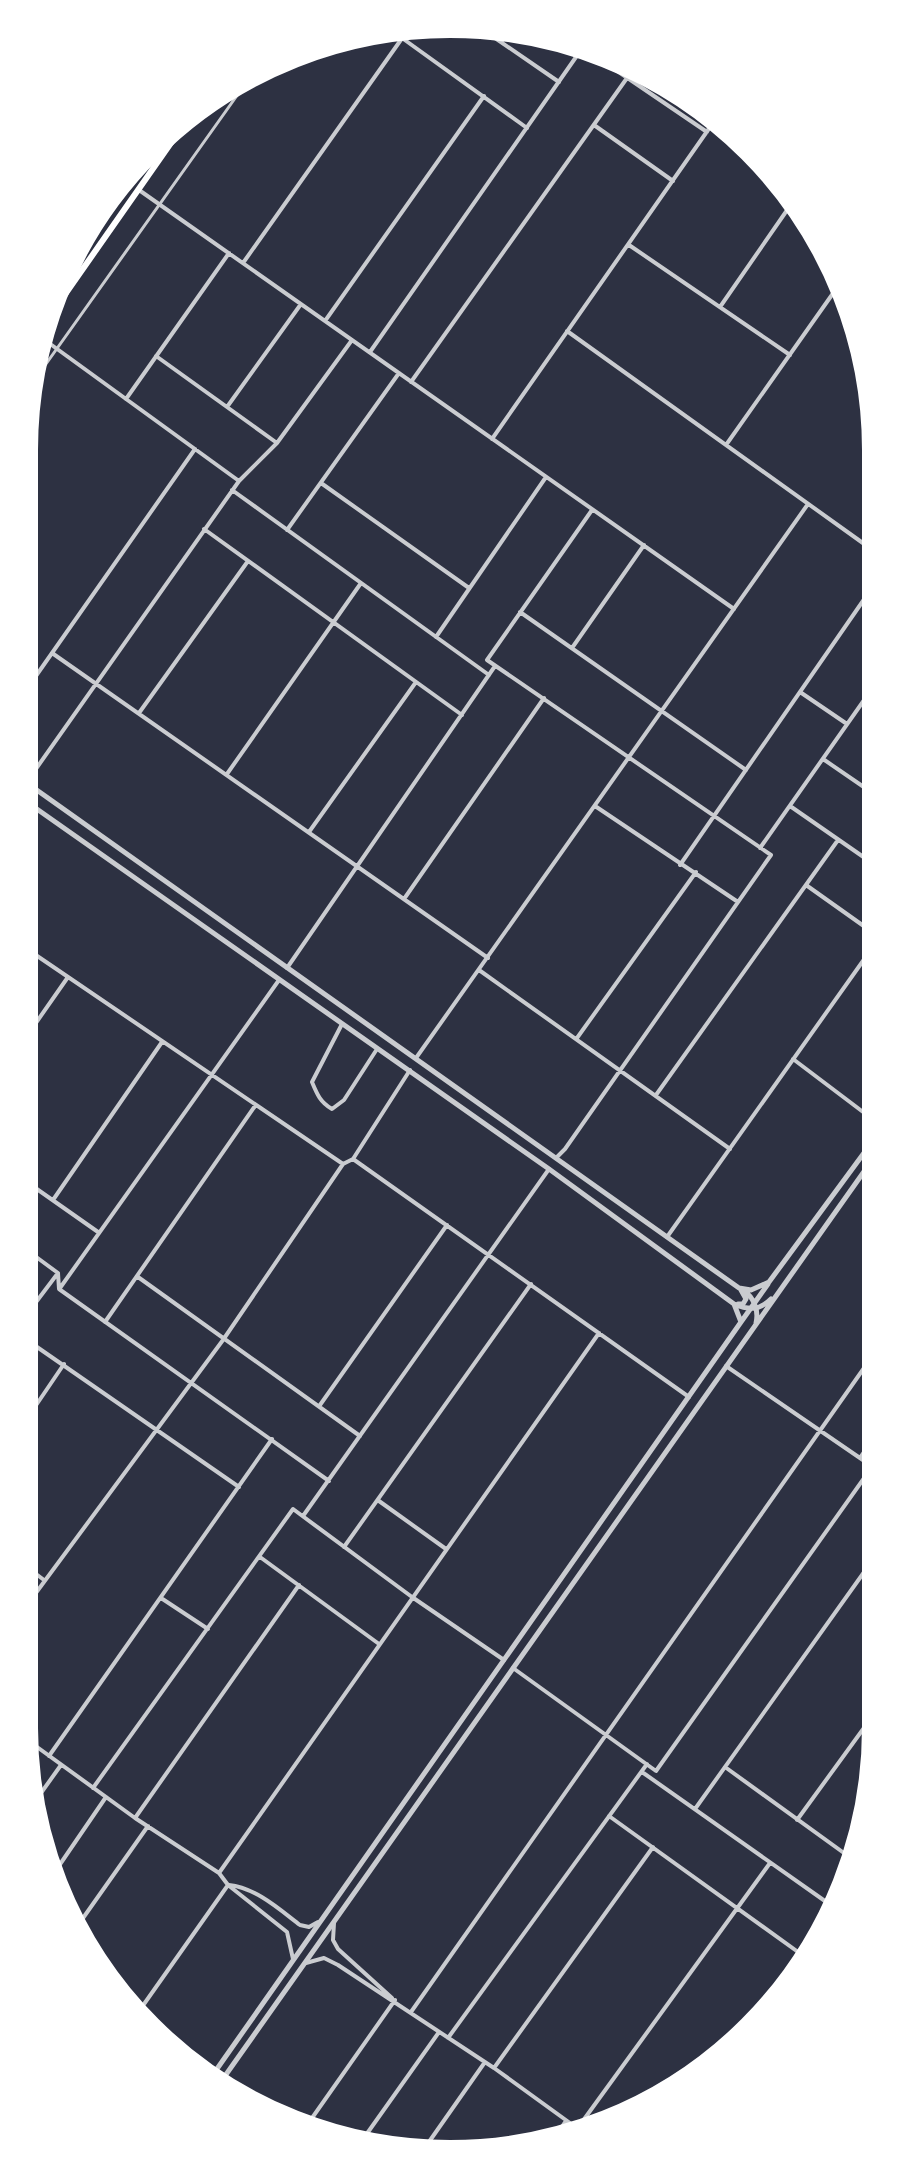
<svg xmlns="http://www.w3.org/2000/svg" width="901" height="2178" viewBox="0 0 901 2178" font-family="Figtree,sans-serif">
<style>
.lines{fill:none;stroke-linecap:round;stroke-linejoin:round}
.pedestrian{stroke:#caccd0;stroke-width:3}
.minor{stroke:#caccd0;stroke-width:4}
.tertiary{stroke:#caccd0;stroke-width:5}
.secondary{stroke:#fff;stroke-width:6}
.rim{fill:none;stroke:#fff;stroke-width:8}
</style>
<rect width="100%" height="100%" fill="#2d3142"/>
<g class="lines">
<!-- pedestrian -->
<path class="pedestrian" d="M 36,378 L 253,73"/>
<!-- minor -->
<path class="minor" d="M 479,27 L 559,82
M 402,38 L 527,128
M 501,42 L 511,29
M 579,45 L 707,132
M 594,125 L 673,181
M 139,190 L 734,609
M 629,245 L 790,355
M 243,263 L 410,27
M 720,307 L 792,203
M 325,321 L 484,96
M 567,331 L 874,551
M 42,338 L 239,481
M 370,352 L 583,47
M 156,356 L 277,443
M 411,382 L 627,78
M 126,399 L 229,253
M 227,407 L 301,304
M 492,439 L 715,120
M 726,445 L 841,282
M 321,483 L 469,588
M 232,490 L 489,675
M 204,529 L 462,715
M 287,530 L 399,373
M 520,612 L 746,770
M 436,637 L 546,477
M 572,648 L 644,545
M 52,653 L 488,958
M 800,692 L 847,724
M 24,693 L 195,449
M 139,713 L 248,561
M 823,759 L 874,794
M 227,774 L 361,583
M 26,783 L 239,481 L 277,443 L 352,340
M 870,791 L 874,785
M 595,806 L 738,902
M 790,806 L 875,865
M 309,832 L 416,682
M 760,848 L 874,686
M 680,865 L 874,585
M 806,885 L 875,934
M 404,899 L 544,698
M 24,947 L 343,1164
M 287,968 L 495,666
M 479,970 L 730,1149
M 342,1024 L 312,1082 C 317,1094 320,1102 332,1109 L 344,1100 L 377,1049
M 577,1038 L 696,872
M 24,1040 L 68,977
M 416,1058 L 808,504
M 793,1059 L 875,1121
M 656,1095 L 838,840
M 556,1158 L 565,1149 L 771,855 L 487,660 L 592,510
M 353,1159 L 689,1397
M 24,1180 L 98,1232
M 53,1200 L 162,1042
M 667,1237 L 875,944
M 24,1248 L 58,1273 L 59,1289 L 329,1481
M 138,1277 L 360,1436
M 60,1288 L 279,980
M 24,1318 L 58,1273
M 105,1322 L 255,1106
M 24,1338 L 239,1487
M 726,1366 L 876,1469
M 320,1405 L 447,1225
M 24,1423 L 64,1364
M 860,1458 L 876,1435
M 379,1501 L 446,1549
M 303,1516 L 549,1169
M 344,1547 L 531,1284
M 260,1557 L 379,1644
M 24,1565 L 44,1580
M 161,1598 L 208,1629
M 24,1609 L 223,1340 L 343,1164 L 353,1159 L 410,1070
M 513,1668 L 656,1771 L 872,1467
M 26,1739 L 135,1818 L 219,1873 L 228,1885 L 287,1932 L 293,1959
M 49,1756 L 272,1439
M 725,1767 L 855,1861
M 642,1772 L 832,1906
M 93,1788 L 293,1509 L 412,1597 L 504,1660
M 36,1800 L 61,1765
M 695,1809 L 877,1554
M 609,1816 L 805,1957
M 135,1818 L 299,1585
M 797,1820 L 877,1710
M 219,1873 L 599,1333
M 52,1876 L 106,1797
M 229,1885 C 256,1888 279,1909 300,1925 L 309,1927 L 318,1922
M 334,1923 L 333,1940 L 338,1949 L 392,1998
M 76,1928 L 148,1826
M 306,1963 L 324,1958 L 338,1965 L 494,2068 L 581,2131
M 411,2012 L 876,1351
M 137,2014 L 228,1885
M 448,2038 L 647,1764
M 494,2068 L 653,1847
M 305,2128 L 395,2000
M 577,2129 L 770,1863
M 553,2140 L 566,2121
M 361,2142 L 439,2032
M 424,2149 L 485,2062"/>
<!-- tertiary -->
<path class="tertiary" d="M 24,781 L 739,1288 L 751,1290 L 769,1282 L 875,1138
M 24,800 L 549,1169 L 734,1304 C 748,1310 759,1311 771,1299
M 743,1290 C 754,1297 759,1311 756,1323
M 738,1304 L 743,1304 L 746,1299 L 741,1290
M 741,1322 L 768,1284
M 212,2076 L 741,1322 L 734,1304
M 220,2083 L 875,1156"/>
<!-- secondary -->
<path class="secondary" d="M 45,323 L 194,110"/>
</g>
<!-- crop -->
<path d="M0 0H901V2178H0ZM450 34H450A416 416 0 0 1 866 450V1728A416 416 0 0 1 450 2144H450A416 416 0 0 1 34 1728V450A416 416 0 0 1 450 34Z" fill="#fff" fill-rule="evenodd"/>
<path class="rim" d="M450 34H450A416 416 0 0 1 866 450V1728A416 416 0 0 1 450 2144H450A416 416 0 0 1 34 1728V450A416 416 0 0 1 450 34Z"/>
</svg>
